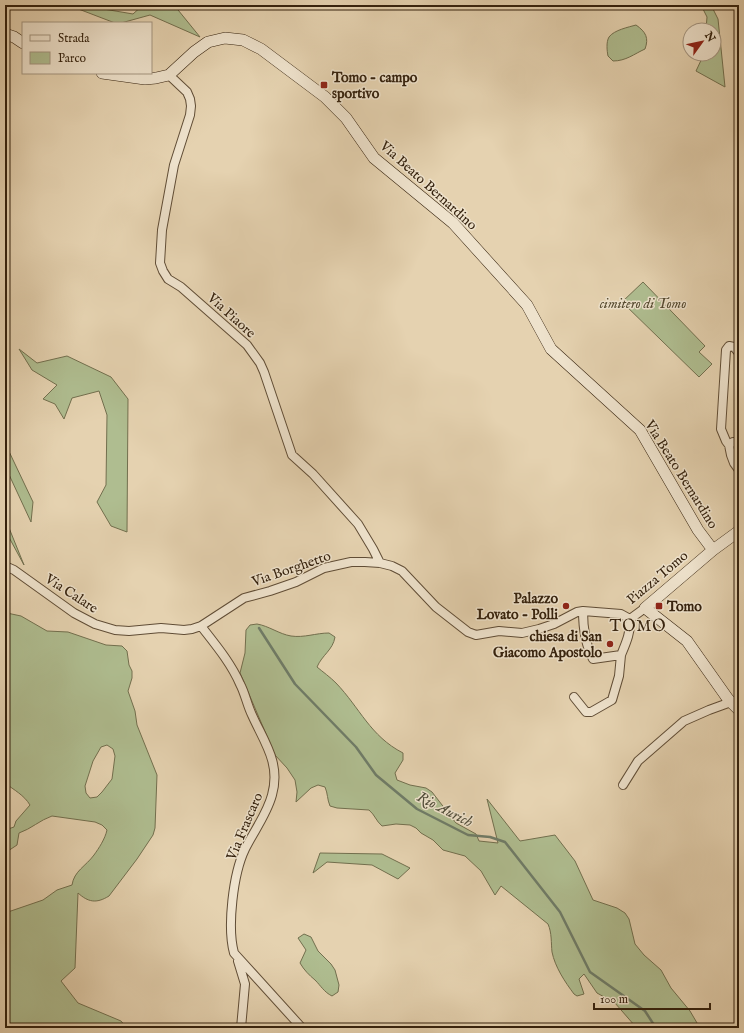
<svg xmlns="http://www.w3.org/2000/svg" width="744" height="1033" viewBox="0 0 744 1033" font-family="'IM FELL English',serif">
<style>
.green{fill:#afbd90;stroke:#726f4e;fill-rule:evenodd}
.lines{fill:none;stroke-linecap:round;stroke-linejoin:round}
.stream{stroke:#6f7c68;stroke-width:2.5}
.street-casing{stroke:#604d36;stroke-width:10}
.secondary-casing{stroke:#34210d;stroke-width:12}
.street{stroke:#eee2cc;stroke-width:8}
.secondary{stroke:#eee2cc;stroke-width:11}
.poi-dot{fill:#8f2418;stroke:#eee2cc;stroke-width:1.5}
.labels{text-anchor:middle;stroke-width:3;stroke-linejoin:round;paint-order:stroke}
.poi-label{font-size:14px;font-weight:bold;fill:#34210d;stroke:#eee2cc;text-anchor:start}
.street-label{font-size:14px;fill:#34210d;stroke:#eee2cc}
.park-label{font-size:14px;font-style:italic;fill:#53482e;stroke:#eee2cc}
.water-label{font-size:15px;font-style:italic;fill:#524e3b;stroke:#eee2cc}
.quarter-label{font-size:16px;letter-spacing:1px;fill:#34210d;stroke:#eee2cc}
</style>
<rect width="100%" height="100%" fill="#e5d2b0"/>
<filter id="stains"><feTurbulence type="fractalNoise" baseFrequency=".005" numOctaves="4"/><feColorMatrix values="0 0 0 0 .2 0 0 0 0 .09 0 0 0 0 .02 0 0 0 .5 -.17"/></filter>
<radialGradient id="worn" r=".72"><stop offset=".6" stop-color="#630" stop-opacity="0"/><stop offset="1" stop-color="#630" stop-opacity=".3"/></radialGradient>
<!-- green -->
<path class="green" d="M 68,5 L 80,5 L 133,14 L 143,5 L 174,5 L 200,37 L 150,15 L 121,23 L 115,23 Z
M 701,5 L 711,5 L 718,19 L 725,87 L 696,71 L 704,54 L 714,54 L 714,30 L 706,30 L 707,17 Z
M 636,25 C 646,32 649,38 645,49 C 634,54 626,61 613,61 L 608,56 C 607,51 606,42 609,37 C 614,30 629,27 636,25 Z
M 643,282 L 705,346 L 699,352 L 712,364 L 699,377 L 622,302 Z
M 19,349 L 37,363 L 67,356 L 111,377 L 128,399 L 127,532 L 111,526 L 97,502 L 106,485 L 107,415 L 99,391 L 72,398 L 64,419 L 55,404 L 43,399 L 57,385 L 32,370 Z
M 5,443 L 33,502 L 31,522 L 5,466 Z
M 5,518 L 24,565 L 5,530 Z
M 7,613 L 21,616 L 47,631 L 68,632 L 106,645 L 122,646 L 127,651 L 129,665 L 132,671 L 132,678 L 128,691 L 135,711 L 137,725 L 157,775 L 155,828 L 153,835 L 137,859 L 109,896 C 96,904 88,902 78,893 L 75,968 L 61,981 L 78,1003 L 121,1021 L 127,1028 L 5,1028 L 5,913 L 43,900 L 57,890 L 72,885 C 74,871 86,866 94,855 C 99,848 105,839 107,830 L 102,825 L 95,822 L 52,816 C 40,820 31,829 19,833 L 17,845 L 5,853 L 5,830 L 14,827 L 16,821 L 30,805 C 24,795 14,790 5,783 L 5,614 ZM 107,745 L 113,749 L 115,756 L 112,779 L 102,792 L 97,797 L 90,798 L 86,793 L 85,786 L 93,761 L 101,747 Z
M 257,624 C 269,626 279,634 291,636 C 304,638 316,633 329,633 L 335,637 C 333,650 322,655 317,667 C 323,672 330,677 336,683 C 360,708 370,736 403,753 L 403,760 L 395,773 L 397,780 L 410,785 L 426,788 L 432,792 L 456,823 L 476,834 L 479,841 L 498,843 L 487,799 L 520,841 L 555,835 L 575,861 L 593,900 L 617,908 L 625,913 L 629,919 L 635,944 L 644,955 L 661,970 L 671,988 L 690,1011 L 700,1028 L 635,1028 L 635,1026 L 615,1003 L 597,993 L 584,974 L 579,979 L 584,994 L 577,996 L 574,994 C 565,982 555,967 552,952 C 551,943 552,933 548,924 L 501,886 L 495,895 L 481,871 L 465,856 L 443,850 L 433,840 L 421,833 L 416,828 L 410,825 L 396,824 L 382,826 C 376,821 375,815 369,810 L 337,808 L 330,806 C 327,799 328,794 325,787 L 318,785 L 311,788 L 296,802 L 297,792 L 295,780 L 287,768 L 275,755 L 240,673 L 245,653 L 246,630 L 250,625 Z
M 320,853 L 382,854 L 410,868 L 398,879 L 372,865 L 327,862 L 313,873 Z
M 304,934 L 311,937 L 318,951 L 331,964 L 335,970 L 339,985 L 338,992 L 332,996 C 324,992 321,986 315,980 C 309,975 304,970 300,963 L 306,950 L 298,938 Z"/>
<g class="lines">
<!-- stream -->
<path class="stream" d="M 259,628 L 295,684 L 356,747 L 376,775 L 417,809 L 468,835 L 490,837 L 505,842 L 560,912 L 590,972 L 645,1011 L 656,1028"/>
<!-- street casing -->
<g class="street-casing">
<path id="street" d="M 169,75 L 187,92 L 190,99 L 191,106 L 190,115 L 174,165 L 162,230 L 160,263 L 163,271 L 168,279 L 181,287 L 247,345 L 260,363 L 264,372 L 292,455 L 313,474 L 358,524 L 373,549 L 380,563
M 739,353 L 734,347 L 729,346 L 726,350 L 721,429 L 726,441 L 729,445 L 731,455 L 734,463 L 739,470
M 729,445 L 733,442 L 739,442
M 5,566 L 14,570 L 74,613 L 95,624 L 115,630 L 129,631 L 161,628 L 184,630 L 192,629 L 201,626 L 244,598 L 270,591 L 296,582 L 324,568 L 351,562 L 365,562 L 380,563 L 392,566 L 402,571 L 436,607 L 468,632 L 476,635 L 499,631 L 522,633 L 539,629 L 554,624 L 577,612 L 583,611 L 621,614 L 630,619
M 583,611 C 583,628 585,644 593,659 L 621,655 C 626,643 631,632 630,619
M 630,619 L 645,608
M 201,626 C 215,644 231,663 240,684 C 245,693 247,705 252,715 C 264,742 281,763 272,795 C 267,814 254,831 245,849 C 233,874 227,927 234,953 L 302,1028
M 574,697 L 586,712 L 591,712 L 612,700 L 619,676 L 621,655
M 623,785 L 638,761 L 684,721 L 709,710 L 731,702
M 238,961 L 245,984 L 241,1028"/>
</g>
<!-- secondary casing -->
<g class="secondary-casing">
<path id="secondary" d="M 5,34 L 14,37 L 23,43
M 102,73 L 145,79 L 156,78 L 169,75 L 194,52 L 208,42 L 225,38 L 243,40 L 261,49 L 325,97 L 346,118 L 374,158 L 453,223 L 527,305 L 551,349 L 640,430 L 698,530 L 713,550
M 739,531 L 713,550 L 645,608 L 687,641 L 728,699 L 739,710"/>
</g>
<!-- street -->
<use href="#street" class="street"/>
<!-- secondary -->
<use href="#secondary" class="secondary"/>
</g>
<!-- markers -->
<g class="poi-dot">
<rect x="320" y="81" width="8" height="8" rx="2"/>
<circle cx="566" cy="606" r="4"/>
<rect x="655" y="602" width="8" height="8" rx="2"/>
<circle cx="610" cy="644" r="4"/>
</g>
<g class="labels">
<!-- poi labels -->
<g class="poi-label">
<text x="332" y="82">Tomo - campo<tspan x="332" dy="16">sportivo</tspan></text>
<text x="558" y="603" text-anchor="end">Palazzo<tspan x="558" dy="16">Lovato - Polli</tspan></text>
<text x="667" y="611">Tomo</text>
<text x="602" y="641" text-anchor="end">chiesa di San<tspan x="602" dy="16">Giacomo Apostolo</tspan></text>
</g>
<!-- street labels -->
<g class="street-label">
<text transform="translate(429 185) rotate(42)" y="5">Via Beato Bernardino</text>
<text transform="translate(232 315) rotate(42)" y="5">Via Piaore</text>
<text transform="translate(682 474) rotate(58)" y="5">Via Beato Bernardino</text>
<text transform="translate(291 568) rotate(-19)" y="5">Via Borghetto</text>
<text transform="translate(657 577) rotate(-40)" y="5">Piazza Tomo</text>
<text transform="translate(72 593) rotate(33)" y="5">Via Calare</text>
<text transform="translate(244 826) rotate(-67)" y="5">Via Frascaro</text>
</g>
<!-- park labels -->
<g class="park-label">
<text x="643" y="308">cimitero di Tomo</text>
</g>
<!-- water labels -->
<g class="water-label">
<text transform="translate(445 809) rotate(27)" y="5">Rio Aurich</text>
</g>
<!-- quarter labels -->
<g class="quarter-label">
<text x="638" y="631">TOMO</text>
</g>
</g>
<!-- margin -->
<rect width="744" height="1033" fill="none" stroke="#e5d2b0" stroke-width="20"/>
<rect x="6" y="6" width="732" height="1021" fill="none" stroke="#34210d" stroke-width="2"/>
<rect x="10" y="10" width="724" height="1013" fill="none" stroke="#34210d"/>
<!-- legend -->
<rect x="22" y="22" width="130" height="52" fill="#eee2cc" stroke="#a49580"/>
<rect x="30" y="35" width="20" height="6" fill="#eee2cc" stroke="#a49580"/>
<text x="58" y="42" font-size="12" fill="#34210d">Strada</text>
<rect x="30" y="52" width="20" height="12" fill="#afbd90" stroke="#a49580"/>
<text x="58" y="62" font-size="12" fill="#34210d">Parco</text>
<!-- north arrow -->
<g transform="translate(702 42) rotate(57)"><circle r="19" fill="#eee2cc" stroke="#a49580"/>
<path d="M0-3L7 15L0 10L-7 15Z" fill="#8f2418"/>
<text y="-6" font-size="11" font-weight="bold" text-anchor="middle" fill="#34210d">N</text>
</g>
<!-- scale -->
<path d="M594 1003v6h116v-6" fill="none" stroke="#34210d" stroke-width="2"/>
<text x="600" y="1003" font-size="12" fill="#34210d" stroke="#eee2cc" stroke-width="3" paint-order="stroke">100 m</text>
<rect width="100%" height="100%" filter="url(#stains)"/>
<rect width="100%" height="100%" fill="url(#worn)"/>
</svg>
